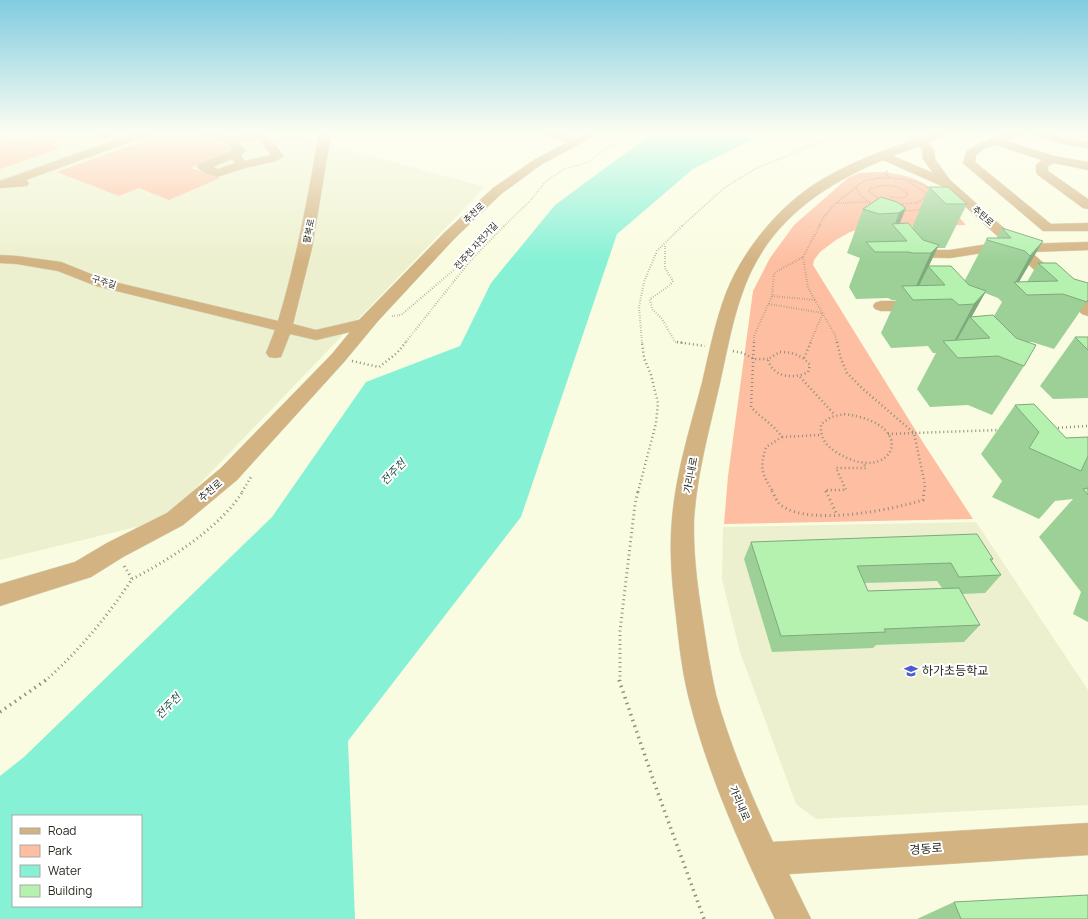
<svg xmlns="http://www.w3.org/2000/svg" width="1088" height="919" viewBox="0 0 1088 919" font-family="Manrope,'Noto Sans KR',sans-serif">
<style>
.built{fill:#edf0ce}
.green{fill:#febea1}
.water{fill:#87f1d6;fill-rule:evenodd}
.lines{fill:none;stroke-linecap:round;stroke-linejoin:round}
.minor-casing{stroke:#d4d6be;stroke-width:1}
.path-far4{stroke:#8e8f7c;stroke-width:1.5;stroke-dasharray:0.5 1.5;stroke-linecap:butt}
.path-far3{stroke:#8e8f7c;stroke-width:2;stroke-dasharray:0.5 2;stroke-linecap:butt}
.path-far2{stroke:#8e8f7c;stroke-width:2.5;stroke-dasharray:1 3;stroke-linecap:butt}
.path-far1{stroke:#8e8f7c;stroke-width:3;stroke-dasharray:1 3.5;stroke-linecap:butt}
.path{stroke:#8e8f7c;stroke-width:3.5;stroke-dasharray:1.5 4.5;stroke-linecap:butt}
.minor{fill:#d3b382;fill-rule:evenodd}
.wall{fill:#9cd097;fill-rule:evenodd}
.shaded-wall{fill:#7fa97b}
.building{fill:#b5f2b0;stroke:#7fa97b}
.labels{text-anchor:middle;stroke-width:4;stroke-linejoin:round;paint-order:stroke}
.far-street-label{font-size:9px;fill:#29291f;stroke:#fff}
.street-label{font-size:10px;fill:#29291f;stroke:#fff}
.water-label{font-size:11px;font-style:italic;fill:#29574b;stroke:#fff}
.near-poi-label{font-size:12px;fill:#29291f;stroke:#fff;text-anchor:start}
.near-street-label{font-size:12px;fill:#29291f;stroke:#fff}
</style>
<rect width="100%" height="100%" fill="#fafce1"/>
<!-- built -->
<path class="built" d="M 0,132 L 283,132 L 485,187 L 165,520 L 0,560 Z
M 1043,132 L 1088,132 L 1088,143 L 1065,139 Z
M 976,522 L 1088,690 L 1088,805 L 816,819 L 796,804 L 740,652 L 722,579 L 723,527 Z"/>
<!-- green -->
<path class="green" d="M 0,132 L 79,132 L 81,133 L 50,144 L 59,149 L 0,169 Z
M 168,132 L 183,132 L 237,149 L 191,168 L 220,178 L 169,200 L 139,188 L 119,196 L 57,172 Z
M 880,172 C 927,176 936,190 966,225 L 878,227 L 860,229 L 850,232 L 836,240 L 820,252 L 814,260 L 813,265 L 924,444 L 973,519 L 724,524 L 728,476 L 753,291 L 770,258 L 794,225 L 848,178 L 859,173 Z"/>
<!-- water -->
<path class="water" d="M 664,132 L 768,132 L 693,169 L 617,234 L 521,517 L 348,741 L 355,919 L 0,919 L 0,776 L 24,757 L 272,517 L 366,382 L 460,346 L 491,283 L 555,205 L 639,143 ZM 13,816 L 141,816 L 141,906 L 13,906 Z"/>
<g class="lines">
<!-- minor casing -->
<g class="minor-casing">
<path id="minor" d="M 90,132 L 107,132 L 112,136 L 107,139 L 91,134 Z
M 137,132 L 153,132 L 152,134 L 26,180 L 29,183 L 27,186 L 0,188 L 0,181 Z
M 196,132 L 214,132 L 228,137 L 262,133 L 266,134 L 284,156 L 276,161 L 245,168 L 217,177 C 211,175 201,172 197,167 L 199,164 L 233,150 L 227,143 L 197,134 ZM 259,140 L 271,155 L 245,161 L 241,155 L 246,151 L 238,142 ZM 232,159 L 235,163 L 218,169 L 213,167 Z
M 318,132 L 328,132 L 330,140 L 312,248 L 293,324 L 316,330 L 359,320 L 444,233 L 493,188 L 534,160 L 568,142 L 540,134 L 539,132 L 557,132 L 577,138 L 588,132 L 602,132 L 542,164 L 501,194 L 454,239 L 378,321 L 344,362 L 237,480 L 183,525 L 123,557 L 91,577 L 0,606 L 0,584 L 75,562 L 107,543 L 167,513 L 221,468 L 332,354 L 350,332 L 316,340 L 290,334 L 281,357 L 275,358 L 269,357 L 266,353 L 275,330 L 96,286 L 58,271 L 17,264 L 0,263 L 0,255 L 17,256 L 61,262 L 106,280 L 278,321 C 296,262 307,201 318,140 Z
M 935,132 L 951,132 L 950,134 L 928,142 L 934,150 L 935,159 L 950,180 L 1022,244 L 1088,242 L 1088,250 L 1031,252 L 1088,302 L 1088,316 L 1082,314 L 1015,252 L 982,253 L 950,258 L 902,257 L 900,254 L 902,251 L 907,250 L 950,250 L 982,245 L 1006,244 L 944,187 L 883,160 C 817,188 764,226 741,297 C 731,326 726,357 719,387 C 709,431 697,474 694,519 C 693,551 697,583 702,615 C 706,642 710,668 716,695 C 730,745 751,795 773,842 L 1088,823 L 1088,855 L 789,874 L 811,919 L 775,919 C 741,848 708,775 689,699 C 682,671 679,644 676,616 C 672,584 669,551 672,519 C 676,472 690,428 702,383 C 709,353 715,322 726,293 C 739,260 763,227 790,203 C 830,167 885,150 935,132 ZM 919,146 L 922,150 L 923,159 L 933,173 L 893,156 Z
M 1009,132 L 1025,132 L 1024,134 L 1006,141 L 1054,156 L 1088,162 L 1088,170 L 1054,163 L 1048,166 L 1048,171 L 1088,199 L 1088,209 L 1083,208 L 1038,175 L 1036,172 L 1036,165 L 1042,160 L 996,145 L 985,148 L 976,155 L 975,162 L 1051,224 L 1088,223 L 1088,231 L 1043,231 L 965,165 L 963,163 L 966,152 L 977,144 Z
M 1031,132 L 1048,132 L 1065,138 L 1088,142 L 1088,148 L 1059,143 L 1032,134 Z
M 881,301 L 921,301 L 927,303 L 929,306 L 927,309 L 921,311 L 881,311 L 875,309 L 873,306 L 875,303 Z"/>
</g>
<!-- path-far4 -->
<path class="path-far4" d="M 17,132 L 8,136 L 5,140 C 17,145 35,144 43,132
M 64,140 L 82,133 L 81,132
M 887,171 L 888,172 L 884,172 L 889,178
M 879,178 C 899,178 932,179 938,203 C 914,216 868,215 856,187 L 864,181 Z
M 880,200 L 869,191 L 870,189 C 883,184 899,183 908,195 L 902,198 L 890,197
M 836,203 L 856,187
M 897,204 L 917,203 L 926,196 L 925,192 L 909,182
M 504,226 L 530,201 L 546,181 L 564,169 L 589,162 L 604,149 L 635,132
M 682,226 L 724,188 L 755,169 L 845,132
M 819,226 L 823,218 L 836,203 L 870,202"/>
<!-- path-far3 -->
<path class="path-far3" d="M 665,246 L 665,268 L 673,281 L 669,286 L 650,299 L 652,309 L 662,319 L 675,342 L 684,343
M 803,257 L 808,288 L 835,335 L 837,343
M 772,296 L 815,300
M 769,304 L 823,313
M 392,316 L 401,315 L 462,263 L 470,262
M 405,343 L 470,261 L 505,225
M 642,343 L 639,307 L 644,282 L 657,251 L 683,225
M 754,343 L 754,336 L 772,296 L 774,273 L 803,257 L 820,225
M 810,343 L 823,313"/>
<!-- path-far2 -->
<path class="path-far2" d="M 677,342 L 705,346
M 754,342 L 751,407 C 761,418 774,425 782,437 L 766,447 C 759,469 762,473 773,492
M 837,342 L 841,359 L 847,373 L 863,389 L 914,433 L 999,430
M 733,351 L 743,353 L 754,359 L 768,359
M 780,352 C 792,352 802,355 810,365 L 808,372 C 793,380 772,377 768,359 Z
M 804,358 L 811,342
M 352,361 L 379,367 L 397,353 L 406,342
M 800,377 L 835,415
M 844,414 C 924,424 891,488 836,452 C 825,445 820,437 821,424 L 831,417 Z
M 1054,428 L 1088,426
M 888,434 L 914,433 L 925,485 L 924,492
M 782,437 L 821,435
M 242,492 L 251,477
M 638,492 L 656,423 L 658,403 L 651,375 L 644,358 L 642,342
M 826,492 L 825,490 L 846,490 L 836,468 L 866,468 L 863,462"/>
<!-- path-far1 -->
<path class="path-far1" d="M 772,491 C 775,496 777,503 782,506 C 811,526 891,510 923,500 L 924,491
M 826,491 L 837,515
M 132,579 C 168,561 222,526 243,491
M 45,681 C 79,651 107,617 132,579 L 123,564
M 620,681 L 620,631 L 635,504 L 638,491"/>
<!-- path -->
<path class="path" d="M 619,680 L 655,785 L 704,919
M 0,712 L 46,680"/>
<!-- minor -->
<use href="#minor" class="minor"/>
</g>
<!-- wall -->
<path class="wall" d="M 929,187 L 967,204 L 945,248 L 937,248 L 929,266 L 965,280 L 987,238 L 997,238 L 1002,228 L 1043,241 L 1019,282 L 1027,282 L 1038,263 L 1088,300 L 1054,349 L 1032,342 L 1026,342 L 1024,366 L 992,415 L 968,405 L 930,407 L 917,389 L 936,353 L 933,353 L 928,346 L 891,348 L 881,333 L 896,300 L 892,300 L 888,298 L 856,299 L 849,287 L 860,258 L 847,253 L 863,209 L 906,208 L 900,223 L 912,228 ZM 985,293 L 998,298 L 1002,302 L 994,316 L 971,317 Z
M 1075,337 L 1088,337 L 1088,398 L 1053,399 L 1040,386 Z
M 1015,405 L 1066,438 L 1088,437 L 1088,622 L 1073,614 L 1081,592 L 1039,537 L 1073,499 L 1055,501 L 1039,519 L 992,497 L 1002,481 L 981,454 Z
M 751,542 L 993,559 L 992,561 L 1001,575 L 985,593 L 962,594 L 980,625 L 964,642 L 876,645 L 873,648 L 772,652 L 744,559 ZM 937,581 L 942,588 L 868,591 L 865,583 Z
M 954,902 L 1088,919 L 917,919 Z"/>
<!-- shaded-wall -->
<path class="shaded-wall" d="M 906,208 L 897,230 L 894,226 L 899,213 Z
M 1043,241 L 1017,285 L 1015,283 L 1030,256 Z
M 939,245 L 916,292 L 911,297 L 931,253 Z
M 986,291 L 971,318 L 970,317 L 956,342 L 950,349 L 974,304 Z"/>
<!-- building -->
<path class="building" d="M 929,187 L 948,187 L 967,204 L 946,204 Z
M 881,197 L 897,202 L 906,208 L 899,213 L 879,214 L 863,209 Z
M 908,223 L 923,240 L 939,245 L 931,253 L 913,253 L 908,252 L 875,252 L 866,242 L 907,241 L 892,224 Z
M 1002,228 L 1043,241 L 1030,256 L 1025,251 L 987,240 L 987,238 L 1011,238 Z
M 1038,263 L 1056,263 L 1074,279 L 1088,283 L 1088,300 L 1087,302 L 1063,294 L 1027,295 L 1014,282 L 1058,281 Z
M 928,266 L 951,266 L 969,285 L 986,291 L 974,304 L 959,305 L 952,299 L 913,300 L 902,286 L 945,285 Z
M 993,315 L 1016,338 L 1036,345 L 1024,366 L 998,356 L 958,358 L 943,341 L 990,338 L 970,317 Z
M 1075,337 L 1088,337 L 1088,350 Z
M 1034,404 L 1066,438 L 1088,437 L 1088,456 L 1081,471 L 1029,448 L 1039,432 L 1015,405 Z
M 1088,488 L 1088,495 L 1083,489 Z
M 977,534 L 993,559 L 990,559 L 1001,575 L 959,577 L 951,563 L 857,566 L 868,591 L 959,588 L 980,625 L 884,629 L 886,632 L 781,636 L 751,542 Z
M 1088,895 L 1088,919 L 961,919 L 954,902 Z"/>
<!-- sky -->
<linearGradient id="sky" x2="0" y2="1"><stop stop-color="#81cce1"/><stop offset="0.51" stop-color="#fdfef2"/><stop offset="1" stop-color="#fdfef2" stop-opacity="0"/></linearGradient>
<rect width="1088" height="261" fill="url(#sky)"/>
<!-- icons -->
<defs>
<g id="school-bare" transform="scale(1.08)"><path d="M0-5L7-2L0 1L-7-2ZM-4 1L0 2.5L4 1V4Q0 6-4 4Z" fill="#4a5bd0" stroke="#fff" stroke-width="2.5" paint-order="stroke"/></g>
</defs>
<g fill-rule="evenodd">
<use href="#school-bare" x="911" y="671"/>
</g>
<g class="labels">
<!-- far-street labels -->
<g class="far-street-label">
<text transform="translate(474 213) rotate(-43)" y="3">추천로</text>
<text transform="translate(983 216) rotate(42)" y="3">추탄로</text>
<text transform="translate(309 231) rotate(-79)" y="3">팔복로</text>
<text transform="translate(476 246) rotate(-48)" y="3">전주천 자전거길</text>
<text transform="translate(104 282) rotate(17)" y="3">구주길</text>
</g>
<!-- street labels -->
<g class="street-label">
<text transform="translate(690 475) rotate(-79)" y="4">가리내로</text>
<text transform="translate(210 490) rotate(-40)" y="4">추천로</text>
<text transform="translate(740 803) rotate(67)" y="4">가리내로</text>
</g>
<!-- water labels -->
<g class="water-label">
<text transform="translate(393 472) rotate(-46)" y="4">전주천</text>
<text transform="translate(168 706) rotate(-46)" y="4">전주천</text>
</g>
<!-- near-poi labels -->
<g class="near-poi-label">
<text x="922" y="675">하가초등학교</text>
</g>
<!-- near-street labels -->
<g class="near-street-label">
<text transform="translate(926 849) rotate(-4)" y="4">경동로</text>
</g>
</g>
<!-- legend -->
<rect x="12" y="815" width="130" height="92" fill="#ffffff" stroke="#a9a9a5"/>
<rect x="20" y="828" width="20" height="6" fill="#d3b382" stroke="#a9a9a5"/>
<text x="48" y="835" font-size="12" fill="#29291f">Road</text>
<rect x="20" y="845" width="20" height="12" fill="#febea1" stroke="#a9a9a5"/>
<text x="48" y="855" font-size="12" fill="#29291f">Park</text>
<rect x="20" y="865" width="20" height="12" fill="#87f1d6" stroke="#a9a9a5"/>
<text x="48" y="875" font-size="12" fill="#29291f">Water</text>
<rect x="20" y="885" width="20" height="12" fill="#b5f2b0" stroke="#a9a9a5"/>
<text x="48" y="895" font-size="12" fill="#29291f">Building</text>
</svg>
